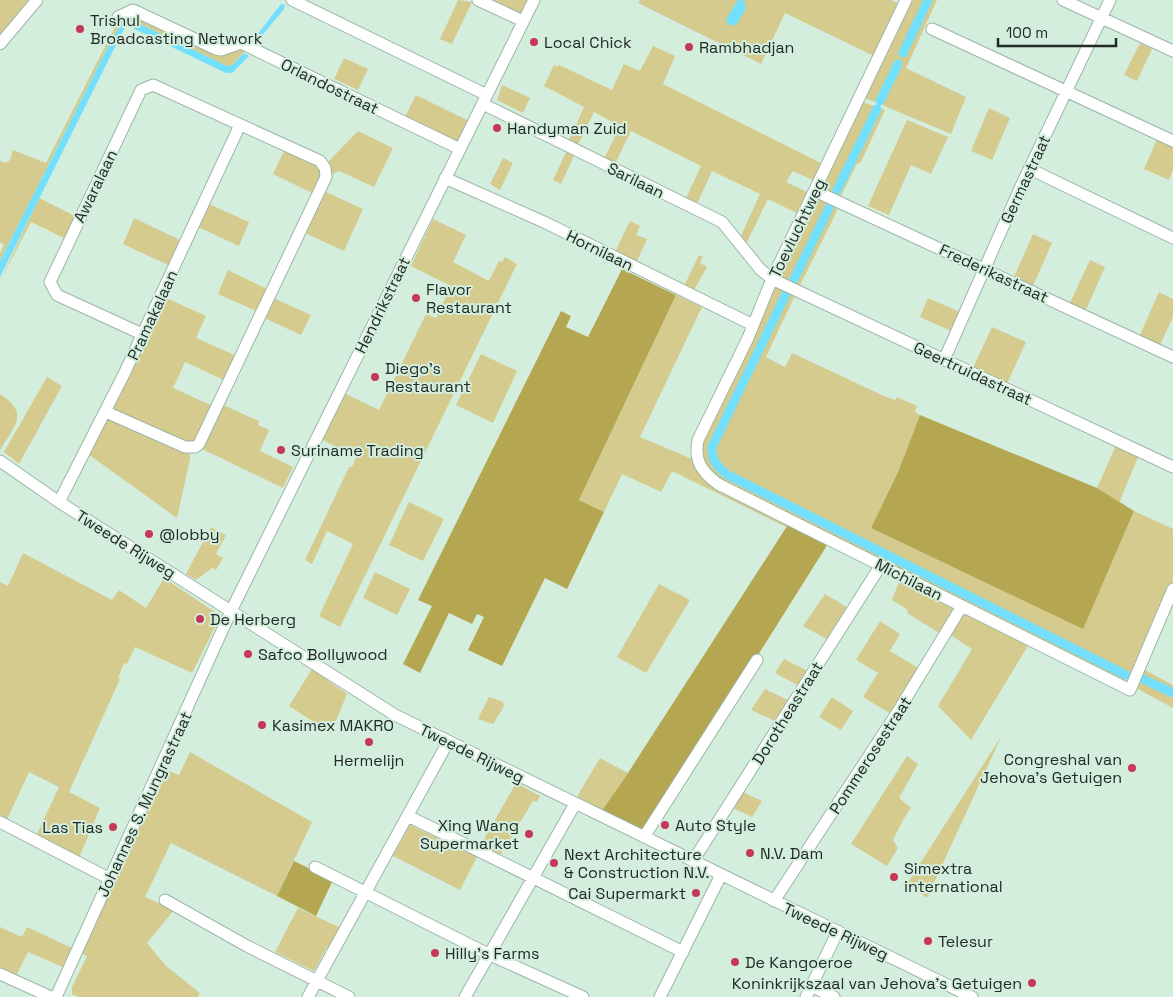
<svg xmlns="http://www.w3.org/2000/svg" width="1173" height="997" viewBox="0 0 1173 997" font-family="'Space Grotesk',sans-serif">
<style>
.green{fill:#d5cb8e}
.forest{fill:#b5a752}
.water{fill:#72dffc}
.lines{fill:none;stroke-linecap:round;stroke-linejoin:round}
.canal{stroke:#72dffc;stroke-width:9}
.minor-casing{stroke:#9cb5a6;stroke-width:13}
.minor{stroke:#fff;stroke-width:11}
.poi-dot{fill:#c73858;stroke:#d4eede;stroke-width:2}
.labels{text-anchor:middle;stroke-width:4;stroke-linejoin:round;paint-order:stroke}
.poi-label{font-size:16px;fill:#212a25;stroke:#d4eede;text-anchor:start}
.street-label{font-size:16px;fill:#212a25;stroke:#d4eede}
</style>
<rect width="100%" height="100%" fill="#d4eede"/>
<!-- green -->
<path class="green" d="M 0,0 L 33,0 L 0,39 Z
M 458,0 L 472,2 L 452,44 L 440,39 Z
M 484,0 L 531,0 L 523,16 Z
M 640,0 L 891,0 L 899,4 L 874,56 L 785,13 L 761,64 L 638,3 Z
M 909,0 L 937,0 L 906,68 L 966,97 L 951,134 L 863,97 Z
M 130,12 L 213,50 L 240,45 L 247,49 L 232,65 L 227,66 L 130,19 L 114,35 L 0,261 L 0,253 L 4,245 L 0,242 L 0,161 L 6,163 L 10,160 L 13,150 L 46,163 L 116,25 Z
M 1140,43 L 1152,49 L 1137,81 L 1124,75 Z
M 653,46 L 675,56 L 663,84 L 823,164 L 815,181 L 793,171 L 786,182 L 809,193 L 799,214 L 768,199 L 745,246 L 740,238 L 760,194 L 712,171 L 696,206 L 685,200 L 701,166 L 631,131 L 614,166 L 603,161 L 620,126 L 594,112 L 577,147 L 568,142 L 584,107 L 544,86 L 554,65 L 557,67 L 559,65 L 612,90 L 624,64 L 640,71 Z
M 344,58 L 368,69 L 358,90 L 334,79 Z
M 502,85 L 530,98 L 523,113 L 497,100 Z
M 416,95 L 469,121 L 458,143 L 404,119 Z
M 863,102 L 885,110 L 861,162 L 856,165 L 840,198 L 825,189 L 823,182 Z
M 989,108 L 1010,118 L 992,160 L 971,151 Z
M 907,120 L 948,137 L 931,174 L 911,165 L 889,215 L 868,206 Z
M 358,131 L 393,148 L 374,187 L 339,171 L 331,175 L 328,162 Z
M 1158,137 L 1173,144 L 1173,170 L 1169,180 L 1144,169 Z
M 286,147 L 323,169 L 316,195 L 273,174 Z
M 567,150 L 575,154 L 561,184 L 553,180 Z
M 503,158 L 513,163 L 500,190 L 490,184 Z
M 324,191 L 363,209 L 344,251 L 305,233 Z
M 39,198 L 77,217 L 66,239 L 31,222 L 0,281 Z
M 822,198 L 836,205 L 837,211 L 801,283 L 799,286 L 779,278 L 778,273 L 815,200 Z
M 207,203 L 249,222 L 239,246 L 196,226 Z
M 134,218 L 182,241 L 170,266 L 123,244 Z
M 433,219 L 466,235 L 453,262 L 489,281 L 499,261 L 502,262 L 505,257 L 517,264 L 340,627 L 319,616 L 353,544 L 327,531 L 312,564 L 305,560 L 349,467 L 352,467 L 356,457 L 319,438 L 342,392 L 379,410 L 426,314 L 436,318 L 451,286 L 411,266 Z
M 630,221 L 640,226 L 636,235 L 647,239 L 636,263 L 614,254 Z
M 1033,234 L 1052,243 L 1032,288 L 1013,279 Z
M 699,255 L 703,257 L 700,263 L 707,267 L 693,292 L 683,288 Z
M 1090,260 L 1105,267 L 1085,312 L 1069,305 Z
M 228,270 L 267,289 L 256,311 L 218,294 Z
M 774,285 L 796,293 L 766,357 L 785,367 L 792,353 L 884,396 L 895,400 L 897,397 L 917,406 L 915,412 L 920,415 L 898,472 L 871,528 L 1083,628 L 1134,511 L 1173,529 L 1173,581 L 1133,674 L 1124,681 L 712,476 L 700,453 L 701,444 Z
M 1159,292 L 1173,299 L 1173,317 L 1159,347 L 1139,337 Z
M 676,295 L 702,307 L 640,437 L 692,459 L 701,476 L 789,523 L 786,527 L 672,471 L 661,492 L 622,474 L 604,512 L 579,500 Z
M 162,296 L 206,316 L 196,338 L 239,357 L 228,382 L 185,362 L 173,388 L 215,407 L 202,435 L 189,444 L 115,410 L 113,407 Z
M 273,298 L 311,315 L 301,335 L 264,318 Z
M 928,298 L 960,312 L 951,331 L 920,317 Z
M 992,327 L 1026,342 L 1006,386 L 972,370 Z
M 481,354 L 517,371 L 493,423 L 456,405 Z
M 47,377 L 62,386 L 19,464 L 4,452 Z
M 0,394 C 30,414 15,425 0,450 Z
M 223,405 L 259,421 L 258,425 L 269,430 L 260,451 L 293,467 L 283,488 L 200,448 Z
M 109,418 L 189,450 L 190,459 L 177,518 L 88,454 L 105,419 Z
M 1116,445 L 1139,455 L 1119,503 L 1097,488 Z
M 409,502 L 444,519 L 423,561 L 389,545 Z
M 211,527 L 226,535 L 216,554 L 223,558 L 216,570 L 212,568 L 196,580 L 186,574 Z
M 23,553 L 112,600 L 119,590 L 146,608 L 164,578 L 218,614 L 217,623 L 192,673 L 135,647 L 127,664 L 124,663 L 118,678 L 120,679 L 69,792 L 100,808 L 78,860 L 35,838 L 59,787 L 29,772 L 6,822 L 0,819 L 0,582 L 8,586 Z
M 375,572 L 410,589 L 397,615 L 363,598 Z
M 900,579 L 952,606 L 953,614 L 941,634 L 907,613 L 908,610 L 892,600 Z
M 659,584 L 690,600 L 646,673 L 617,657 Z
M 825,594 L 850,609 L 830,641 L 803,626 Z
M 1173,594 L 1173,606 L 1145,670 L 1173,685 L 1173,708 L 1136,688 Z
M 963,611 L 1029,644 L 971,740 L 938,706 L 972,649 L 949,634 Z
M 880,621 L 900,634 L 890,651 L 920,669 L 891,714 L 863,697 L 878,673 L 856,660 Z
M 784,659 L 810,672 L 801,687 L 775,673 Z
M 312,669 L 347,694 L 331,733 L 289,706 Z
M 765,689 L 790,701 L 777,722 L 751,710 Z
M 489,697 L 503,702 L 504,706 L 493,724 L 478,719 Z
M 832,697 L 853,711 L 841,730 L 819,717 Z
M 1002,735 L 927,898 L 907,884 Z
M 190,752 L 312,822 L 277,896 L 171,843 L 145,897 L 174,910 L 147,943 L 166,966 L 200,993 L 198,997 L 78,997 L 72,994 L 72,987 L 87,956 L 81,953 L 164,769 L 179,775 Z
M 907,756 L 918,764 L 899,798 L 911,808 L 903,820 L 893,840 L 898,848 L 887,866 L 851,844 Z
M 600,758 L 628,773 L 601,812 L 578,799 L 578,795 Z
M 516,783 L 540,796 L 537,802 L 533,801 L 498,859 L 481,850 L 482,843 Z
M 743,792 L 762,801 L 752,817 L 733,808 Z
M 410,825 L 477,857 L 460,890 L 393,856 Z
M 298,908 L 343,929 L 332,949 L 327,947 L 314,971 L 275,952 Z
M 0,927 L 22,937 L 27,927 L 74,949 L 65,968 L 28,952 L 15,978 L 0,971 Z"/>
<!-- forest -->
<path class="forest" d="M 622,269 L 676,295 L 579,500 L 604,512 L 567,589 L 545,578 L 502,666 L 468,650 L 484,617 L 477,614 L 472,624 L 449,613 L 420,673 L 403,664 L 432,606 L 418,600 L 561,311 L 571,316 L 566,327 L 588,337 Z
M 920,415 L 1097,488 L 1134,511 L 1083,629 L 871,528 L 898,472 Z
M 789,523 L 827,542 L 826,547 L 648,830 L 644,832 L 601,812 L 628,773 Z
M 294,861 L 333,880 L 316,916 L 277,896 Z"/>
<!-- water -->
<path class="water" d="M 738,0 L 744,0 L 746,8 L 737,24 L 729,26 L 726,19 Z
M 281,4 L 285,5 L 284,9 L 256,43 L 254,39 Z
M 130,19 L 227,66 L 232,65 L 244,53 L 249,56 L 232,73 L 226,73 L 126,25 L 0,277 L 0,261 L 114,35 L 120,26 Z"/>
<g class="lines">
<!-- canal -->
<path class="canal" d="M 903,53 L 928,0
M 880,101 L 898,64
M 837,190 L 877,109
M 793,281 L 829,208
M 786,294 L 712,447 C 711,460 717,466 726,474 L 1126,675
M 1143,679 L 1173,693"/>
<!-- minor casing -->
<g class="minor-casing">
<path id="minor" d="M 292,0 L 487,95
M 478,0 L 523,21
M 906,0 L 772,279 L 748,338 L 698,440 C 694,461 701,471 718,484 L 1130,690 L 1173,589
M 1063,0 L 1173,51
M 118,17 L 133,10 L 216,49 L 221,50 L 241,43 L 460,149
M 932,29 L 1173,141
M 0,44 L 37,0
M 483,104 L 722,222 L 760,269 L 772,279 L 1173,467
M 1030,169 L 1173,238
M 445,178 L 544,222 L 753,325
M 815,191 L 1173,357
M 944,360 L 1022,184 L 1110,0
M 106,412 L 185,447 L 195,447 L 199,444 L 326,177 L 325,168 L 320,161 L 153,85 L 141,90 L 50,282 L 57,295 L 142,334
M 0,461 L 59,502 L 395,715 L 972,997
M 59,502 L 125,372 L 240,125
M 408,816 L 683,952
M 0,822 L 110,879
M 644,837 L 757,660
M 693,861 L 881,565
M 315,867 L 488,954 L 583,997
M 165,900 L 247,946 L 349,997
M 774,901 L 897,713 L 962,606
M 0,974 L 51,997
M 811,986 L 834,997
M 56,997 L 231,611 L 534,0
M 308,997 L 448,742
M 465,997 L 575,804
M 660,997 L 721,875
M 806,997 L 838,931"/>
</g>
<!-- minor -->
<use href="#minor" class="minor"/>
</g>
<!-- markers -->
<g class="poi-dot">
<circle cx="80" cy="29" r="5"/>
<circle cx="534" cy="42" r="5"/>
<circle cx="689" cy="47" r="5"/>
<circle cx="497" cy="128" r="5"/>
<circle cx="416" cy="298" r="5"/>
<circle cx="375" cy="377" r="5"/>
<circle cx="281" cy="450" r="5"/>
<circle cx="149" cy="534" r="5"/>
<circle cx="200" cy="619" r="5"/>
<circle cx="248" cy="654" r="5"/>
<circle cx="262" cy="725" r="5"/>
<circle cx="369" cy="742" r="5"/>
<circle cx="1132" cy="768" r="5"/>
<circle cx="665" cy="825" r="5"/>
<circle cx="113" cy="827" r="5"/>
<circle cx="529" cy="834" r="5"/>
<circle cx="750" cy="853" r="5"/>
<circle cx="554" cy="863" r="5"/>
<circle cx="894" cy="877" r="5"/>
<circle cx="696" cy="893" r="5"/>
<circle cx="928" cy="941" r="5"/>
<circle cx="435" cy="953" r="5"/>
<circle cx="735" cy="962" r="5"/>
<circle cx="1032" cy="983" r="5"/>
</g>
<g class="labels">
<!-- poi labels -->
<g class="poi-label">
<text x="90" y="26">Trishul<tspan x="90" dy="18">Broadcasting Network</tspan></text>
<text x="544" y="48">Local Chick</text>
<text x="699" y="53">Rambhadjan</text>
<text x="507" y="134">Handyman Zuid</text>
<text x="426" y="295">Flavor<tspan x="426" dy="18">Restaurant</tspan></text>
<text x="385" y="374">Diego's<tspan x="385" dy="18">Restaurant</tspan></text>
<text x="291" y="456">Suriname Trading</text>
<text x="159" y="540">@lobby</text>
<text x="210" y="625">De Herberg</text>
<text x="258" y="660">Safco Bollywood</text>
<text x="272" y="731">Kasimex MAKRO</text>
<text x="1122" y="765" text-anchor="end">Congreshal van<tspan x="1122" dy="18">Jehova's Getuigen</tspan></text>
<text x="369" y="766" text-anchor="middle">Hermelijn</text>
<text x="519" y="831" text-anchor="end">Xing Wang<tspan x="519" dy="18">Supermarket</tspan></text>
<text x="675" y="831">Auto Style</text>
<text x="103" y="833" text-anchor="end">Las Tias</text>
<text x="760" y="859">N.V. Dam</text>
<text x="564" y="860">Next Architecture<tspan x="564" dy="18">&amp; Construction N.V.</tspan></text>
<text x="904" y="874">Simextra<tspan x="904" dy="18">international</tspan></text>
<text x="686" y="899" text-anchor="end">Cai Supermarkt</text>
<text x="938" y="947">Telesur</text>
<text x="445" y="959">Hilly's Farms</text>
<text x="745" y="968">De Kangoeroe</text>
<text x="1022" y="989" text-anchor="end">Koninkrijkszaal van Jehova's Getuigen</text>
</g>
<!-- street labels -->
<g class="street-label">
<text transform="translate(330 86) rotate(26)" y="6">Orlandostraat</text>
<text transform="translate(1025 179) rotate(-65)" y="6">Germastraat</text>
<text transform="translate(636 180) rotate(26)" y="6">Sarilaan</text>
<text transform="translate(95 186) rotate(-64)" y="6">Awaralaan</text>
<text transform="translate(797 228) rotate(-64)" y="6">Toevluchtweg</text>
<text transform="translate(600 250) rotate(26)" y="6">Hornilaan</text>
<text transform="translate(994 273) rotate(25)" y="6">Frederikastraat</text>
<text transform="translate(382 305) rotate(-64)" y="6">Hendrikstraat</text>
<text transform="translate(152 315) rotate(-65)" y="6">Pramakalaan</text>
<text transform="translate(973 373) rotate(25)" y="6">Geertruidastraat</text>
<text transform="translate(126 544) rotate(32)" y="6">Tweede Rijweg</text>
<text transform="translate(909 579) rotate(27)" y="6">Michilaan</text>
<text transform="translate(787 713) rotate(-58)" y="6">Dorotheastraat</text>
<text transform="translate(472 753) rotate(26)" y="6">Tweede Rijweg</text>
<text transform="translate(870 755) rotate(-57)" y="6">Pommerosestraat</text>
<text transform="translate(144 804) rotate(-65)" y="6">Johannes S. Mungrastraat</text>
<text transform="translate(836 931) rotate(25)" y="6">Tweede Rijweg</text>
</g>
</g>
<!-- scale -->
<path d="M998 38v8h118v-8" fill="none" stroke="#212a25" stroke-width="2.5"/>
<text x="1006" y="38" font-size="15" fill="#212a25" stroke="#d4eede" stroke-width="4" paint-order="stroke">100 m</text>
</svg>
